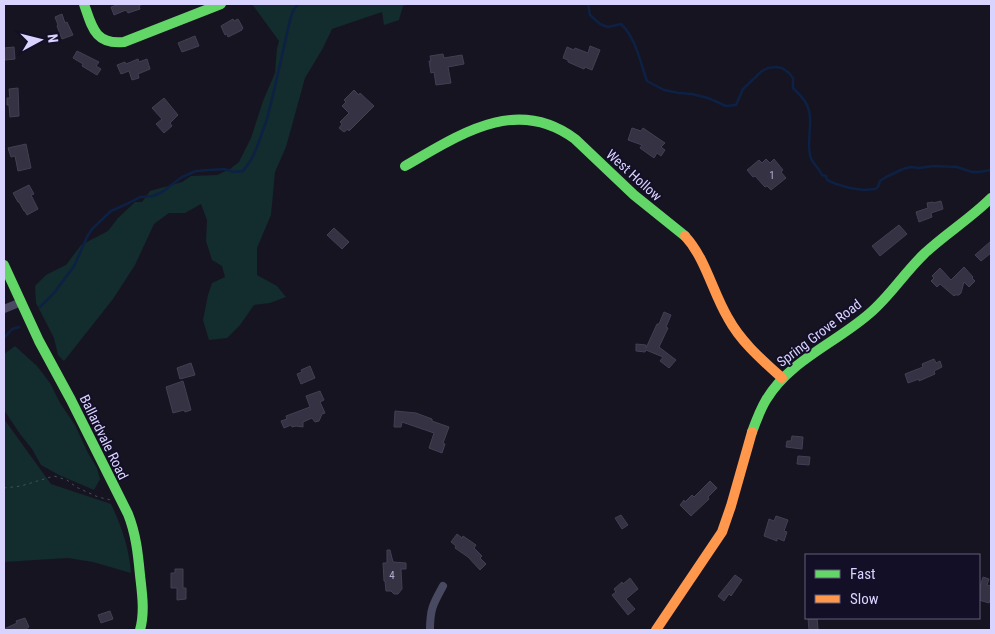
<svg xmlns="http://www.w3.org/2000/svg" width="995" height="634" viewBox="0 0 995 634" font-family="'Roboto Condensed',sans-serif">
<style>
.green{fill:#132c2d}
.lines{fill:none;stroke-linecap:round;stroke-linejoin:round}
.stream{stroke:#0d2144;stroke-width:2.5}
.building{fill:#343243;stroke:#433f54}
.path{stroke:#44505f;stroke-width:1;stroke-dasharray:2.5 4;stroke-linecap:butt}
.street{stroke:#4a4962;stroke-width:8}
.fast{stroke:#63d668;stroke-width:10}
.slow{stroke:#ff974d;stroke-width:10}
.labels{text-anchor:middle;stroke-width:4;stroke-linejoin:round;paint-order:stroke}
.number-label{font-size:11px;fill:#b0acd0}
.street-label{font-size:14px;fill:#d9d4ff;stroke:#130f26}
</style>
<rect width="100%" height="100%" fill="#161421"/>
<!-- green -->
<path class="green" d="M 252,4 L 409,4 L 403,6 L 399,20 L 384,25 L 382,12 L 332,29 L 323,48 L 305,78 L 286,147 L 275,172 L 271,215 L 257,248 L 257,275 L 277,286 L 286,297 L 270,303 L 254,305 L 240,325 L 227,338 L 209,340 L 203,320 L 208,295 L 212,283 L 225,277 L 222,266 L 212,260 L 206,241 L 207,220 L 201,204 L 185,213 L 169,213 L 154,224 L 135,265 L 113,299 L 64,361 L 58,355 L 54,338 L 36,303 L 35,286 L 46,275 L 66,265 L 81,245 L 108,231 L 118,218 L 135,202 L 142,202 L 150,191 L 182,182 L 191,176 L 217,175 L 230,169 L 239,162 L 251,138 L 263,101 L 275,73 L 277,48 L 279,41 Z
M 15,346 L 37,366 L 50,383 L 60,403 L 75,425 L 88,453 L 97,468 L 100,479 L 94,490 L 59,475 L 41,465 L 32,449 L 20,434 L 4,410 L 4,354 Z
M 4,419 L 51,484 L 111,504 C 122,527 129,548 131,573 L 93,562 L 68,558 L 4,562 Z"/>
<g class="lines">
<!-- stream -->
<path class="stream" d="M 588,4 L 590,15 L 600,24 L 608,27 L 621,24 C 636,38 640,62 647,81 L 664,90 L 679,93 L 692,94 L 708,98 L 726,106 L 736,105 L 743,89 L 762,71 L 768,68 L 776,67 L 782,68 L 789,73 L 793,78 L 793,88 C 797,92 801,96 804,100 C 816,116 806,137 810,155 C 811,163 819,167 822,175 L 826,176 L 827,180 L 836,184 L 850,188 L 864,190 L 875,189 L 878,187 L 880,181 L 886,177 L 903,169 L 911,167 L 919,168 L 934,166 L 957,167 L 972,172 L 979,172 L 991,170
M 40,307 L 54,293 L 74,266 L 87,237 L 92,229 L 111,211 L 129,203 L 140,197 L 153,196 L 162,192 L 182,177 L 196,171 L 224,169 L 234,172 L 243,171 L 251,160 L 257,147 L 267,119 L 276,82 L 290,20 L 293,11 L 298,4
M 4,338 L 12,329 L 19,327"/>
</g>
<!-- building -->
<path class="building" d="M 119,4 L 142,4 L 139,6 L 140,9 L 128,13 L 126,10 L 114,15 L 111,7 Z
M 62,14 L 65,23 L 67,22 L 73,35 L 62,39 L 57,26 L 58,25 L 55,17 Z
M 233,19 L 234,21 L 238,19 L 243,28 L 242,29 L 242,30 L 228,37 L 227,34 L 225,35 L 221,26 Z
M 195,36 L 199,46 L 182,52 L 178,43 Z
M 590,46 L 600,50 L 592,70 L 585,67 L 584,69 L 568,62 L 568,60 L 563,58 L 567,47 L 574,50 L 575,48 L 588,53 Z
M 14,47 L 15,59 L 5,60 L 4,48 Z
M 77,51 L 99,62 L 96,66 L 101,69 L 97,75 L 82,66 L 83,64 L 73,58 Z
M 443,54 L 444,58 L 462,55 L 464,64 L 448,67 L 451,83 L 436,85 L 434,72 L 431,73 L 429,61 L 431,61 L 430,56 Z
M 138,59 L 139,62 L 147,59 L 150,69 L 138,74 L 139,78 L 132,80 L 129,71 L 121,74 L 117,65 L 125,62 L 126,64 Z
M 18,88 L 19,116 L 10,117 L 9,105 L 7,105 L 7,98 L 10,98 L 9,89 Z
M 354,90 L 359,95 L 360,93 L 374,106 L 349,131 L 348,129 L 344,132 L 339,128 L 342,124 L 340,122 L 349,113 L 342,106 L 346,102 L 344,100 Z
M 164,98 L 178,115 L 170,123 L 172,126 L 164,133 L 156,124 L 162,119 L 152,108 Z
M 632,128 L 641,131 L 643,128 L 665,143 L 661,147 L 665,150 L 661,156 L 657,153 L 654,158 L 640,148 L 642,145 L 628,140 Z
M 26,144 L 31,168 L 18,171 L 15,156 L 11,157 L 8,148 Z
M 766,159 L 770,163 L 774,159 L 783,170 L 781,172 L 786,178 L 771,190 L 767,186 L 765,187 L 755,176 L 753,177 L 747,170 L 759,160 L 762,163 Z
M 29,185 L 34,194 L 31,195 L 38,209 L 27,215 L 25,211 L 24,211 L 19,202 L 18,202 L 13,193 Z
M 941,201 L 943,209 L 931,213 L 932,217 L 919,222 L 916,212 L 928,208 L 927,203 L 933,202 L 933,203 Z
M 899,225 L 907,234 L 880,256 L 872,246 Z
M 334,228 L 349,242 L 342,249 L 327,235 Z
M 991,241 L 991,253 L 981,261 L 975,255 Z
M 964,267 L 973,277 L 972,278 L 975,281 L 969,287 L 964,282 L 961,293 L 959,295 L 955,295 L 954,296 L 940,284 L 937,287 L 931,281 L 934,278 L 932,276 L 940,268 L 951,280 Z
M 664,312 L 671,315 L 666,327 L 668,328 L 659,347 L 676,360 L 669,368 L 660,361 L 663,357 L 646,350 L 645,352 L 636,351 L 636,344 L 646,345 L 646,348 L 657,324 L 659,324 Z
M 934,359 L 936,363 L 940,361 L 942,367 L 934,371 L 935,374 L 919,381 L 919,379 L 908,383 L 905,374 L 923,367 L 922,364 Z
M 191,363 L 195,375 L 180,379 L 177,368 Z
M 310,366 L 315,378 L 301,384 L 297,374 L 302,372 L 301,370 Z
M 183,381 L 191,410 L 185,412 L 184,410 L 173,413 L 166,387 Z
M 320,391 L 324,400 L 320,402 L 325,413 L 322,414 L 319,421 L 315,422 L 312,418 L 303,422 L 303,427 L 296,426 L 292,427 L 291,425 L 284,428 L 281,421 L 287,419 L 286,416 L 310,407 L 306,396 Z
M 395,411 L 416,413 L 432,419 L 432,421 L 449,427 L 443,443 L 445,444 L 442,453 L 429,448 L 434,433 L 402,422 L 401,427 L 394,427 Z
M 792,436 L 803,437 L 802,449 L 786,447 L 787,441 L 791,441 Z
M 798,456 L 810,457 L 809,465 L 797,464 Z
M 710,481 L 717,488 L 708,497 L 709,499 L 691,516 L 680,505 L 684,500 L 685,502 L 692,495 L 694,497 Z
M 621,515 L 628,525 L 622,529 L 615,518 Z
M 776,516 L 788,520 L 784,531 L 787,532 L 784,541 L 777,538 L 777,541 L 764,536 L 769,519 L 774,521 Z
M 457,534 L 462,538 L 463,536 L 476,545 L 474,548 L 482,556 L 480,558 L 486,564 L 480,570 L 468,557 L 455,548 L 456,546 L 451,542 Z
M 387,550 L 390,550 L 393,562 L 406,563 L 406,569 L 401,569 L 402,589 L 398,594 L 394,594 L 391,591 L 386,591 L 385,581 L 384,581 L 383,563 L 387,563 Z
M 175,569 L 183,569 L 183,588 L 186,588 L 186,599 L 177,600 L 177,588 L 171,588 L 171,573 L 175,573 Z
M 735,575 L 742,580 L 731,596 L 729,594 L 724,601 L 718,596 Z
M 983,577 L 989,579 L 987,585 L 991,586 L 991,597 L 989,603 L 979,600 L 979,590 Z
M 630,578 L 638,589 L 626,599 L 635,609 L 628,615 L 612,595 L 616,592 L 614,589 L 622,582 L 623,584 Z
M 110,611 L 113,619 L 101,623 L 98,615 Z
M 25,618 L 29,627 L 26,629 L 26,630 L 4,630 L 4,629 L 17,623 L 16,621 Z
M 808,618 L 817,618 L 818,629 L 809,630 Z"/>
<g class="lines">
<!-- path -->
<path class="path" d="M 4,488 L 21,486 L 54,476 L 67,480 L 76,487 L 98,497 L 111,500"/>
<!-- street -->
<path class="street" d="M 4,309 L 21,302
M 430,630 C 430,609 433,604 443,586"/>
<!-- fast -->
<path class="fast" d="M 84,4 C 92,27 95,45 124,42 L 221,4
M 405,166 C 459,135 516,95 575,139 L 634,195 L 685,236
M 4,265 L 39,341 L 71,400 L 128,514 C 136,534 138,554 140,575 C 142,593 145,612 140,630
M 752,432 C 756,421 760,410 766,400 C 790,360 836,343 870,313 C 890,296 905,272 924,254 C 945,234 970,219 991,198"/>
<!-- slow -->
<path class="slow" d="M 685,236 C 706,259 712,291 728,318 C 741,342 762,360 782,378
M 656,630 L 722,532 L 731,506 L 752,432"/>
</g>
<g class="labels">
<!-- number labels -->
<g class="number-label">
<text x="772" y="179">1</text>
<text x="392" y="579">4</text>
</g>
<!-- street labels -->
<g class="street-label">
<text transform="translate(634 175) rotate(42)" y="5">West Hollow</text>
<text transform="translate(819 333) rotate(-37)" y="5">Spring Grove Road</text>
<text transform="translate(104 437) rotate(64)" y="5">Ballardvale Road</text>
</g>
</g>
<!-- border -->
<rect width="995" height="634" fill="none" stroke="#d9d4ff" stroke-width="10"/>
<!-- legend -->
<rect x="805" y="554" width="175" height="65" fill="#130f26" stroke="#625e7d"/>
<rect x="815" y="570" width="25" height="8" fill="#63d668" stroke="#625e7d"/>
<text x="850" y="579" font-size="15" fill="#d9d4ff">Fast</text>
<rect x="815" y="595" width="25" height="8" fill="#ff974d" stroke="#625e7d"/>
<text x="850" y="604" font-size="15" fill="#d9d4ff">Slow</text>
<!-- north arrow -->
<g transform="translate(40 40) rotate(83)" stroke="#130f26" stroke-width="4" paint-order="stroke">
<path d="M0-4L9 19L0 12L-9 19Z" fill="#d9d4ff"/>
<text y="-8" font-size="14" font-weight="bold" text-anchor="middle" fill="#d9d4ff">N</text>
</g>
</svg>
